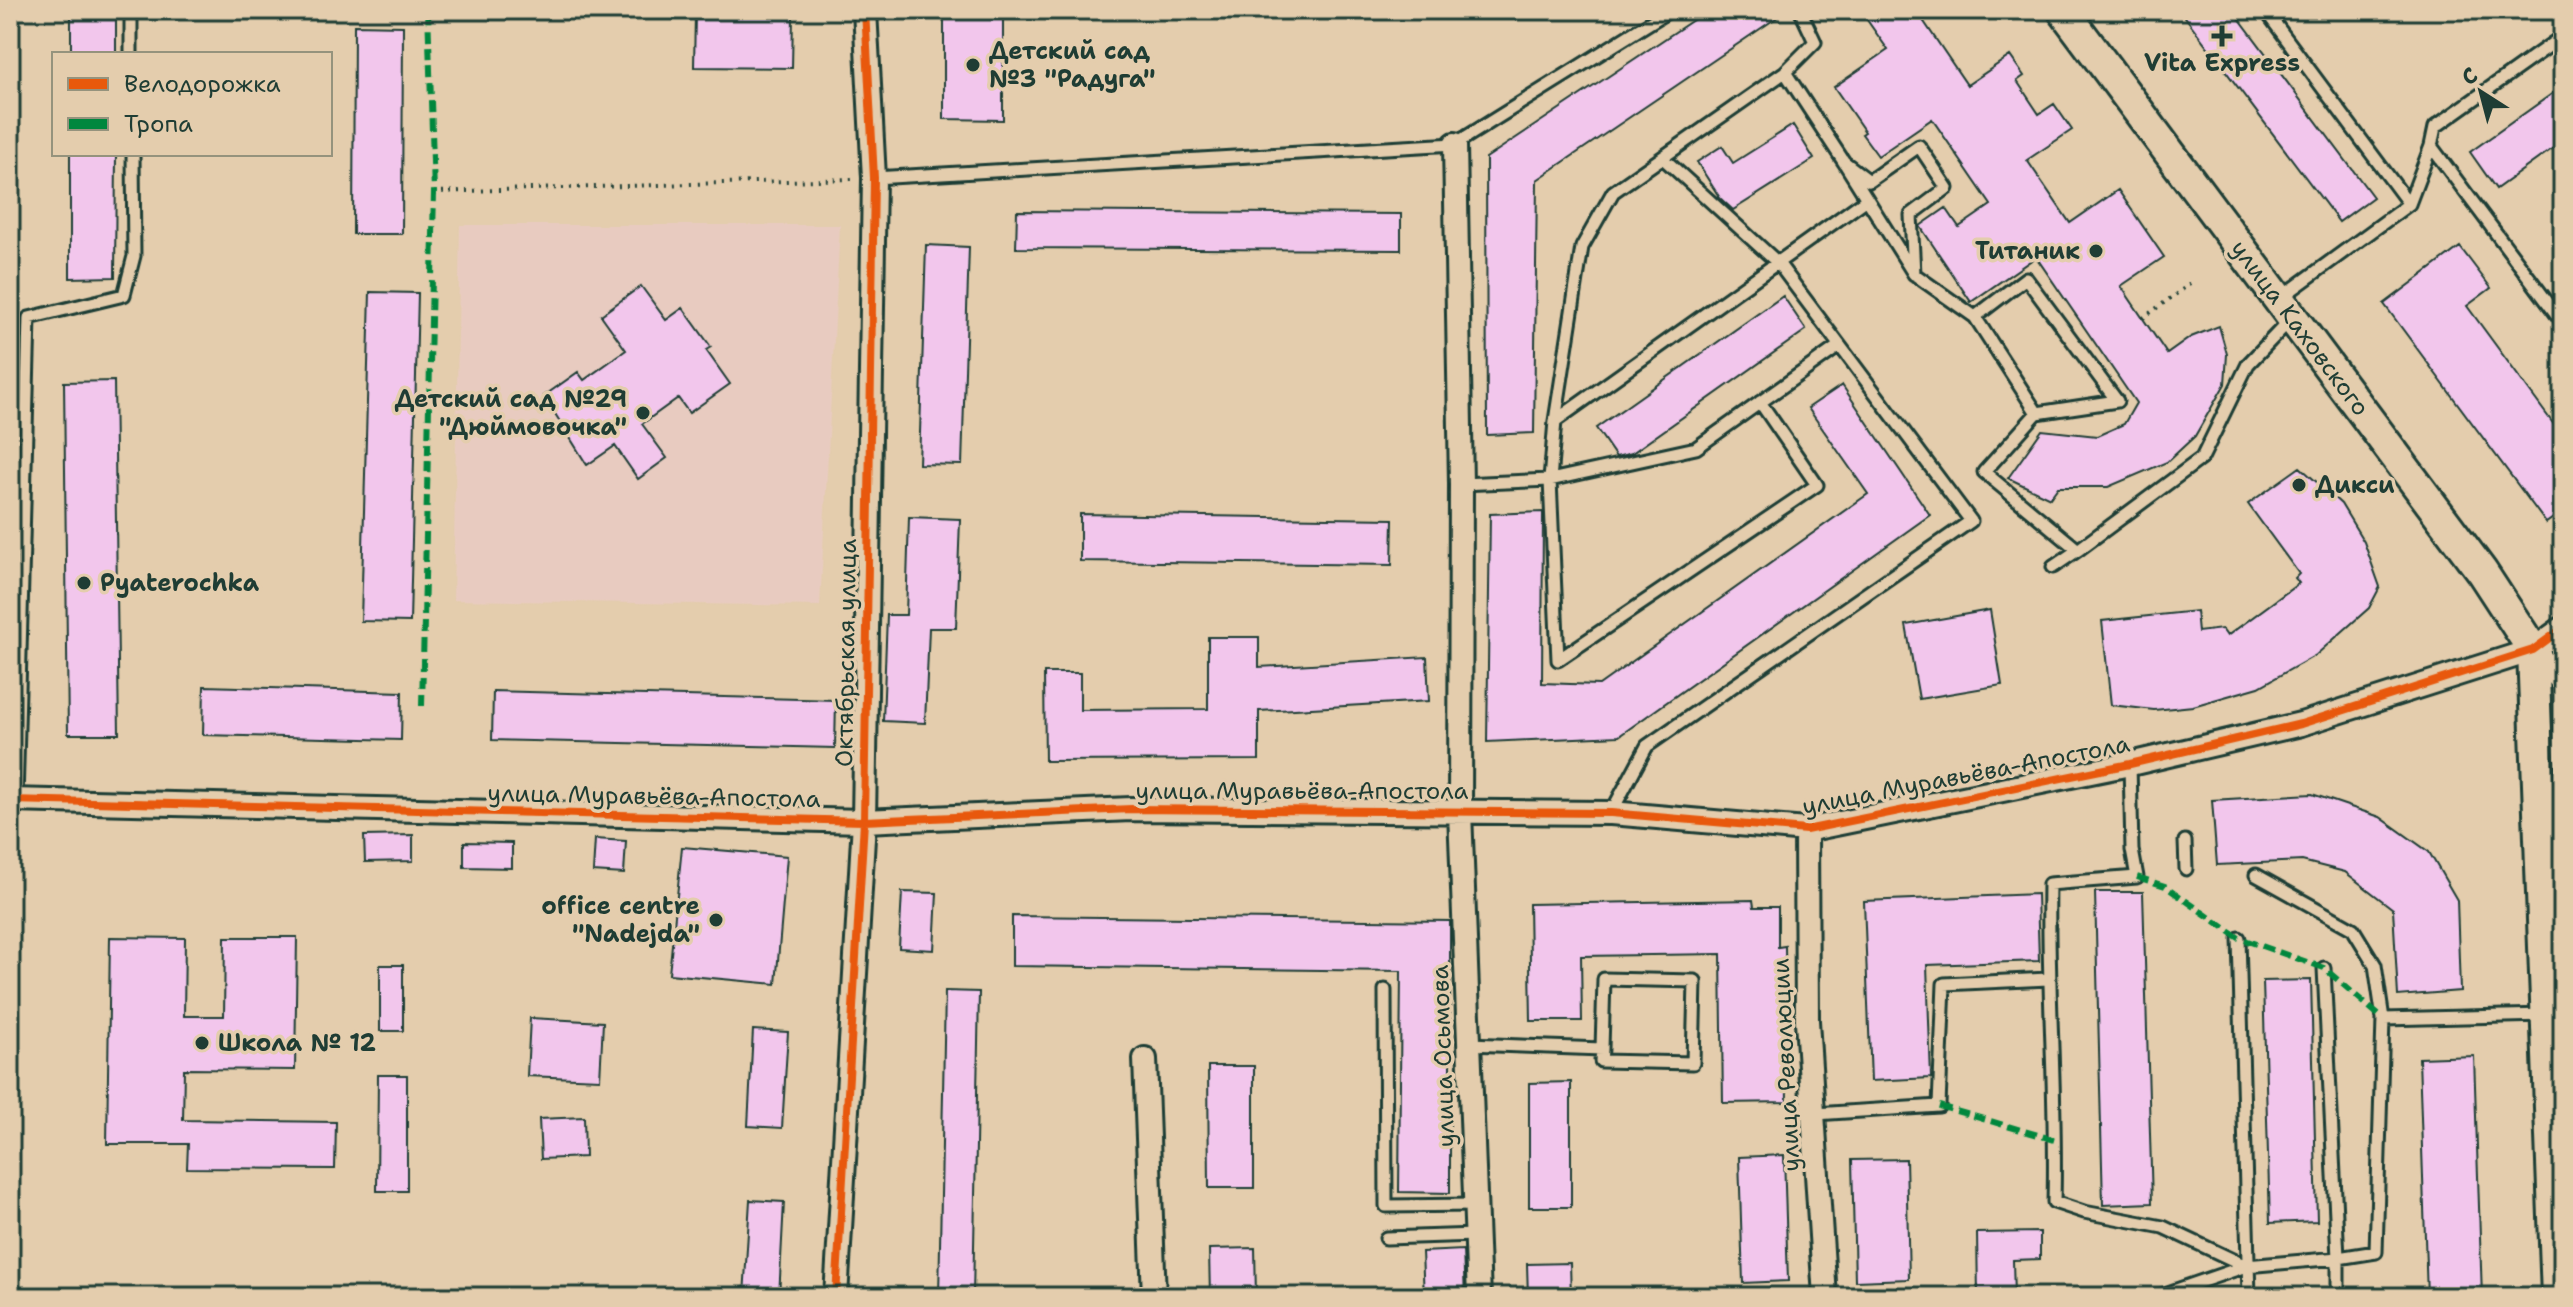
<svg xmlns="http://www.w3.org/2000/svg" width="2573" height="1307" viewBox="0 0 2573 1307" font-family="'Shantell Sans',sans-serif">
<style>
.built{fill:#e8cbc0}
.green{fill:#cfe59a;stroke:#779167;stroke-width:2}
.building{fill:#f2c6ec;stroke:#1f3d34;stroke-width:2}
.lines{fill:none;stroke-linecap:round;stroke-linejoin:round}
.lane-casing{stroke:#1f3d34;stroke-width:17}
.street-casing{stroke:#1f3d34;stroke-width:28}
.secondary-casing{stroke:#1f3d34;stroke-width:36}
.path{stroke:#1f3d34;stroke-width:4;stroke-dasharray:2 6;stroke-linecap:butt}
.lane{stroke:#e4cdad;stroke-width:11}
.street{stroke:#e4cdad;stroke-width:22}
.secondary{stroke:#e4cdad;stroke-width:30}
.quiet{stroke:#00873e;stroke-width:6;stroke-dasharray:12 6;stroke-linecap:butt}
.cycleway-casing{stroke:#e4cdad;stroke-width:13}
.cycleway{stroke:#e8590c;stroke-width:8}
.poi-dot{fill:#1f3d34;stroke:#e4cdad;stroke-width:3}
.labels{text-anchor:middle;stroke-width:7;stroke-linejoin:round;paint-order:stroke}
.poi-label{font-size:24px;font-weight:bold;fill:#1f3d34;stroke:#e4cdad;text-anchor:start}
.street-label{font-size:24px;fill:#1f3d34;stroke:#e4cdad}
</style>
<rect width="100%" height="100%" fill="#e4cdad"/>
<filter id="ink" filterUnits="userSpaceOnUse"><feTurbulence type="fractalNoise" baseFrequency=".0125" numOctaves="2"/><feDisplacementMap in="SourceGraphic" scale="16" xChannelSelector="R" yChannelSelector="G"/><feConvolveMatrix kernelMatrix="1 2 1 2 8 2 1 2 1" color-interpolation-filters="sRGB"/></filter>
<g filter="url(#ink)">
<!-- built -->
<path class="built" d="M 460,225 L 840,225 L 820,606 L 453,600 Z"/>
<!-- green -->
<path class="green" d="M 10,10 L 19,10 L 10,543 Z"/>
<!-- building -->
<path class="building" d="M 71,10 L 116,10 L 116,54 L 71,54 Z
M 944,10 L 1003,10 L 1003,120 L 944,119 Z
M 1708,10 L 1788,10 L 1537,180 L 1534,433 L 1487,435 L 1486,158 Z
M 1860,10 L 1916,10 L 1967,85 L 2010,56 L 2024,76 L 2017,81 L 2039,114 L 2054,104 L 2072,130 L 2027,160 L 2070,223 L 2118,190 L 2164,257 L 2121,286 L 2167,354 L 2191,337 L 2219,326 L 2227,354 L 2225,384 L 2195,436 L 2167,462 L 2108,487 L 2058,487 L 2050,498 L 2008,478 L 2042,430 L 2097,436 L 2124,424 L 2136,403 L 2036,257 L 1971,302 L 1920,226 L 1946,208 L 1959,227 L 1991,205 L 1932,119 L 1878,156 L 1862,134 L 1865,132 L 1834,87 L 1888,50 Z
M 2180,10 L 2233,10 L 2373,197 L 2339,222 Z
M 695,14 L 793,16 L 792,68 L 694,67 Z
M 354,25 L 403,26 L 402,234 L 353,234 Z
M 2563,86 L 2563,141 L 2496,189 L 2470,152 Z
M 1793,125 L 1814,159 L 1733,210 L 1720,198 L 1697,162 L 1722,146 L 1733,163 Z
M 70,154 L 116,154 L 115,277 L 70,278 Z
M 1017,211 L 1401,214 L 1401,250 L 1016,248 Z
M 926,245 L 969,247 L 962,465 L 919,464 Z
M 2460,247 L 2491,288 L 2467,306 L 2563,437 L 2563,511 L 2546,523 L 2384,304 Z
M 641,286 L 666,320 L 683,308 L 711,347 L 706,350 L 730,384 L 689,413 L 678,398 L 642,424 L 667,458 L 638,479 L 615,446 L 587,465 L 544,396 L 578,372 L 584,380 L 626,350 L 601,315 Z
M 370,292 L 418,293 L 410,622 L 361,621 Z
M 1783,296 L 1806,330 L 1632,453 L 1616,457 L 1596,428 Z
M 114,381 L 119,734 L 68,734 L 64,382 Z
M 1842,385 L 1930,515 L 1619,736 L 1487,742 L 1490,514 L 1543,512 L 1542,683 L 1599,685 L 1868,494 L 1808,408 Z
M 2300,467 L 2341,504 L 2364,542 L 2380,587 L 2369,608 L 2316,655 L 2259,687 L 2193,706 L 2154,710 L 2111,705 L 2102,621 L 2196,611 L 2198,632 L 2222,629 L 2227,636 L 2299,583 L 2295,578 L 2299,574 L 2248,504 Z
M 1080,514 L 1393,519 L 1392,565 L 1080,561 Z
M 909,517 L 960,519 L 956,628 L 929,628 L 925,723 L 883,721 L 887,615 L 906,615 Z
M 1990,610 L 2002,685 L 1919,699 L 1906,625 Z
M 1208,637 L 1259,637 L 1259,667 L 1427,657 L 1429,701 L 1259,711 L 1259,760 L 1045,761 L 1044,673 L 1080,673 L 1080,710 L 1208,709 Z
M 204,686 L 402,692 L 401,740 L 203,735 Z
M 493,691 L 836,700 L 835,748 L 492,740 Z
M 2312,794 L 2380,817 L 2429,852 L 2457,900 L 2460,991 L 2398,996 L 2393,909 L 2345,872 L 2302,861 L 2217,865 L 2212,800 Z
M 413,835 L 413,861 L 365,862 L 364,836 Z
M 595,839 L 626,841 L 624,874 L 593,872 Z
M 464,842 L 512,843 L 512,868 L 464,867 Z
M 682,847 L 787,856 L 776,984 L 669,974 Z
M 902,892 L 937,893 L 934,950 L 899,948 Z
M 2095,892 L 2143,892 L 2152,1203 L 2103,1205 Z
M 2037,894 L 2039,961 L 1927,965 L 1931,1078 L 1871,1081 L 1864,901 Z
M 1753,900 L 1754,907 L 1778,907 L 1778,947 L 1785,946 L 1787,1102 L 1723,1103 L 1721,954 L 1581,956 L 1582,1021 L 1531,1021 L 1529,904 Z
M 1012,916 L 1450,921 L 1450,1193 L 1399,1192 L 1401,971 L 1012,966 Z
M 110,937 L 185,938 L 184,1016 L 224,1016 L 225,937 L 297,937 L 295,1070 L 184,1069 L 183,1120 L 336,1122 L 335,1169 L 187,1168 L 188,1144 L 107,1144 Z
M 380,965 L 403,965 L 403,1031 L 380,1031 Z
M 2311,980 L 2317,1221 L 2270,1223 L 2263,981 Z
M 945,991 L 979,992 L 973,1297 L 939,1297 Z
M 530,1018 L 603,1022 L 600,1079 L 527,1076 Z
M 753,1030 L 788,1032 L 782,1128 L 748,1126 Z
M 2474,1056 L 2482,1297 L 2427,1297 L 2419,1058 Z
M 1208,1066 L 1254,1066 L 1254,1188 L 1209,1188 Z
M 378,1075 L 407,1075 L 407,1191 L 377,1191 Z
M 1571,1082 L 1571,1207 L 1529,1207 L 1529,1083 Z
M 584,1117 L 585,1157 L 541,1159 L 539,1119 Z
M 1784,1155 L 1788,1281 L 1743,1283 L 1739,1157 Z
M 1906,1159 L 1909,1279 L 1855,1281 L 1852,1160 Z
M 750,1200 L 784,1202 L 779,1297 L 744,1296 Z
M 2040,1232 L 2040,1259 L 2013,1260 L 2014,1297 L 1978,1297 L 1977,1233 Z
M 1255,1248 L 1256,1297 L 1210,1297 L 1209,1249 Z
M 1463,1250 L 1465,1297 L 1424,1297 L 1422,1252 Z
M 1570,1263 L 1571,1297 L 1528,1297 L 1527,1264 Z"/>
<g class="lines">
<!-- lane casing -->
<g class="lane-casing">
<path id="lane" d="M 131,10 L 131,54
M 2265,10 L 2409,204
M 1785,72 L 1844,162 L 1869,181 L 1919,146 L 1947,188 L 1911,215 L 1914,274 L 1844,162
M 2431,146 L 2435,127 L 2563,36
M 874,178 L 1455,144 L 1670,10
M 1914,274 L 1975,317 L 2037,413
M 2279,299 L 2409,204 L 2431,146 L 2563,323
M 1975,317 L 2026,278 L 2117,401 L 2037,413 L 1984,472 L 2078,550 L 2202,458 L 2248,364 L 2292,318
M 1760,402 L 1817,485 L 1558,660 L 1550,480 L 1555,421 L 1582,247 L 1613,192 L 1785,72 L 1815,42 L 1800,10
M 1555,421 L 1867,199
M 1461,484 L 1550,480 L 1696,448 L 1839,346
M 2053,567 L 2078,550
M 2130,764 L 2132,850 L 2137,877 L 2049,884 C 2047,990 2057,1096 2054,1202 L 2084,1212 L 2163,1227 L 2246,1266
M 16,801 L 29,318 L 124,295 L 134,256 L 133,154
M 1611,813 L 1647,746 L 1971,521 L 1778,263 L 1664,159
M 2185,841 L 2186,869
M 2256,875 L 2353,929 L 2375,965 L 2383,1019 L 2376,1252 L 2338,1258 L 2324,968
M 2239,938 L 2249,1297
M 1385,990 L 1386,1206 L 1475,1205
M 2383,1019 L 2546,1015
M 1469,1044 L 1602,1049 L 1604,979 L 1695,981 L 1693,1063 L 1601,1061 L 1602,1049
M 1815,1114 L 1939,1106 L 1944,984 L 2048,979
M 1386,1238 L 1476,1235
M 2156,1297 L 2246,1266 L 2338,1258 L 2338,1297"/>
</g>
<!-- street casing -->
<g class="street-casing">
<path id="street" d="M 1455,144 L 1461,484 L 1460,812 L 1479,1297
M 2533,650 L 2563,682
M 10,800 L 864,821 L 1131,809 L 1611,813 L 1806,830 L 2130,764 L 2301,724 L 2533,650 L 2563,628
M 1806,830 L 1807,1021 L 1825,1297
M 1145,1059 L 1154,1297
M 836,1297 L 864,821 L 874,178 L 865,10"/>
</g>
<!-- secondary casing -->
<g class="secondary-casing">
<path id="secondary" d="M 2063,10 L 2482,572 L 2533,650 L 2557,1297"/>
</g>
<!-- path -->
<path class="path" d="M 434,192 L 852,179
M 2143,318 L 2190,284"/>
<!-- lane -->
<use href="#lane" class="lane"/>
<!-- street -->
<use href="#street" class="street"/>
<!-- secondary -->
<use href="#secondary" class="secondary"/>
<!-- quiet -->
<path class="quiet" d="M 10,341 L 28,341
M 422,706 L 434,192 L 428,10
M 2137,877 L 2165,886 L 2239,938 L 2324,968 L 2383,1019
M 1939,1106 L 2055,1140"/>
<!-- cycleway casing -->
<g class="cycleway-casing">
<path id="cycleway" d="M 10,800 L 864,821 L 1131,809 L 1611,813 L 1806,830 L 2130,764 L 2301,724 L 2533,650 L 2563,628
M 836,1297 L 864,821 L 874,178 L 865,10"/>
</g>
<!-- cycleway -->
<use href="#cycleway" class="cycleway"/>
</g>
</g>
<!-- markers -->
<g class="poi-dot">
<path d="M2218 24h8v8h8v8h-8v8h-8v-8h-8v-8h8z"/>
<circle cx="973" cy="65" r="8"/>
<circle cx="2096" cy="251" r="8"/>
<circle cx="643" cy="413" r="8"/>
<circle cx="2299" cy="485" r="8"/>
<circle cx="84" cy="583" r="8"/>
<circle cx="716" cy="920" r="8"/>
<circle cx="202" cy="1043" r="8"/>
</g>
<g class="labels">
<!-- poi labels -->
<g class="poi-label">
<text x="989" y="59">Детский сад<tspan x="989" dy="28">№3 "Радуга"</tspan></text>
<text x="2222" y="71" text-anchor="middle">Vita Express</text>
<text x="2080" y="259" text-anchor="end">Титаник</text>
<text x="627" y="407" text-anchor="end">Детский сад №29<tspan x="627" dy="28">"Дюймовочка"</tspan></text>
<text x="2315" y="493">Дикси</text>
<text x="100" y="591">Pyaterochka</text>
<text x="700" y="914" text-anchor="end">office centre<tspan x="700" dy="28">"Nadejda"</tspan></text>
<text x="218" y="1051">Школа № 12</text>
</g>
<!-- street labels -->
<g class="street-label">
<text transform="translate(2300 328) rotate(53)" y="8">улица Каховского</text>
<text transform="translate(846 653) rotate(-89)" y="8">Октябрьская улица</text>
<text transform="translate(1966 775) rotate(-11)" y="8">улица Муравьёва-Апостола</text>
<text x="1302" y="799">улица Муравьёва-Апостола</text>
<text transform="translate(654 796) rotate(1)" y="8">улица Муравьёва-Апостола</text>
<text transform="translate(1443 1056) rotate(-92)" y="8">улица Осьмова</text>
<text transform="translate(1786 1065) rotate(-93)" y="8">улица Революции</text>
</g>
</g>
<!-- margin -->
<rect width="2573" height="1307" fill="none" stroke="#e4cdad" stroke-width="40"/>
<rect x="20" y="20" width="2533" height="1267" fill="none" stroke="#1f3d34" stroke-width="3" filter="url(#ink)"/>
<!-- legend -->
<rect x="52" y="52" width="280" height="104" fill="#e4cdad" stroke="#95937d" stroke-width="2"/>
<rect x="68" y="78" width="40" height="12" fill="#e8590c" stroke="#95937d" stroke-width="2"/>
<text x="124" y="92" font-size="24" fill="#1f3d34">Велодорожка</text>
<rect x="68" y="118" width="40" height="12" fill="#00873e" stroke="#95937d" stroke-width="2"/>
<text x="124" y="132" font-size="24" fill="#1f3d34">Тропа</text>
<!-- north arrow -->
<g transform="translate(2481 92) rotate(324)" stroke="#e4cdad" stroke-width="6" paint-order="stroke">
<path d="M0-6L14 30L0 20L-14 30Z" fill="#1f3d34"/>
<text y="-12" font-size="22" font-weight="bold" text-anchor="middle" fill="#1f3d34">С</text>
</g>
</svg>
